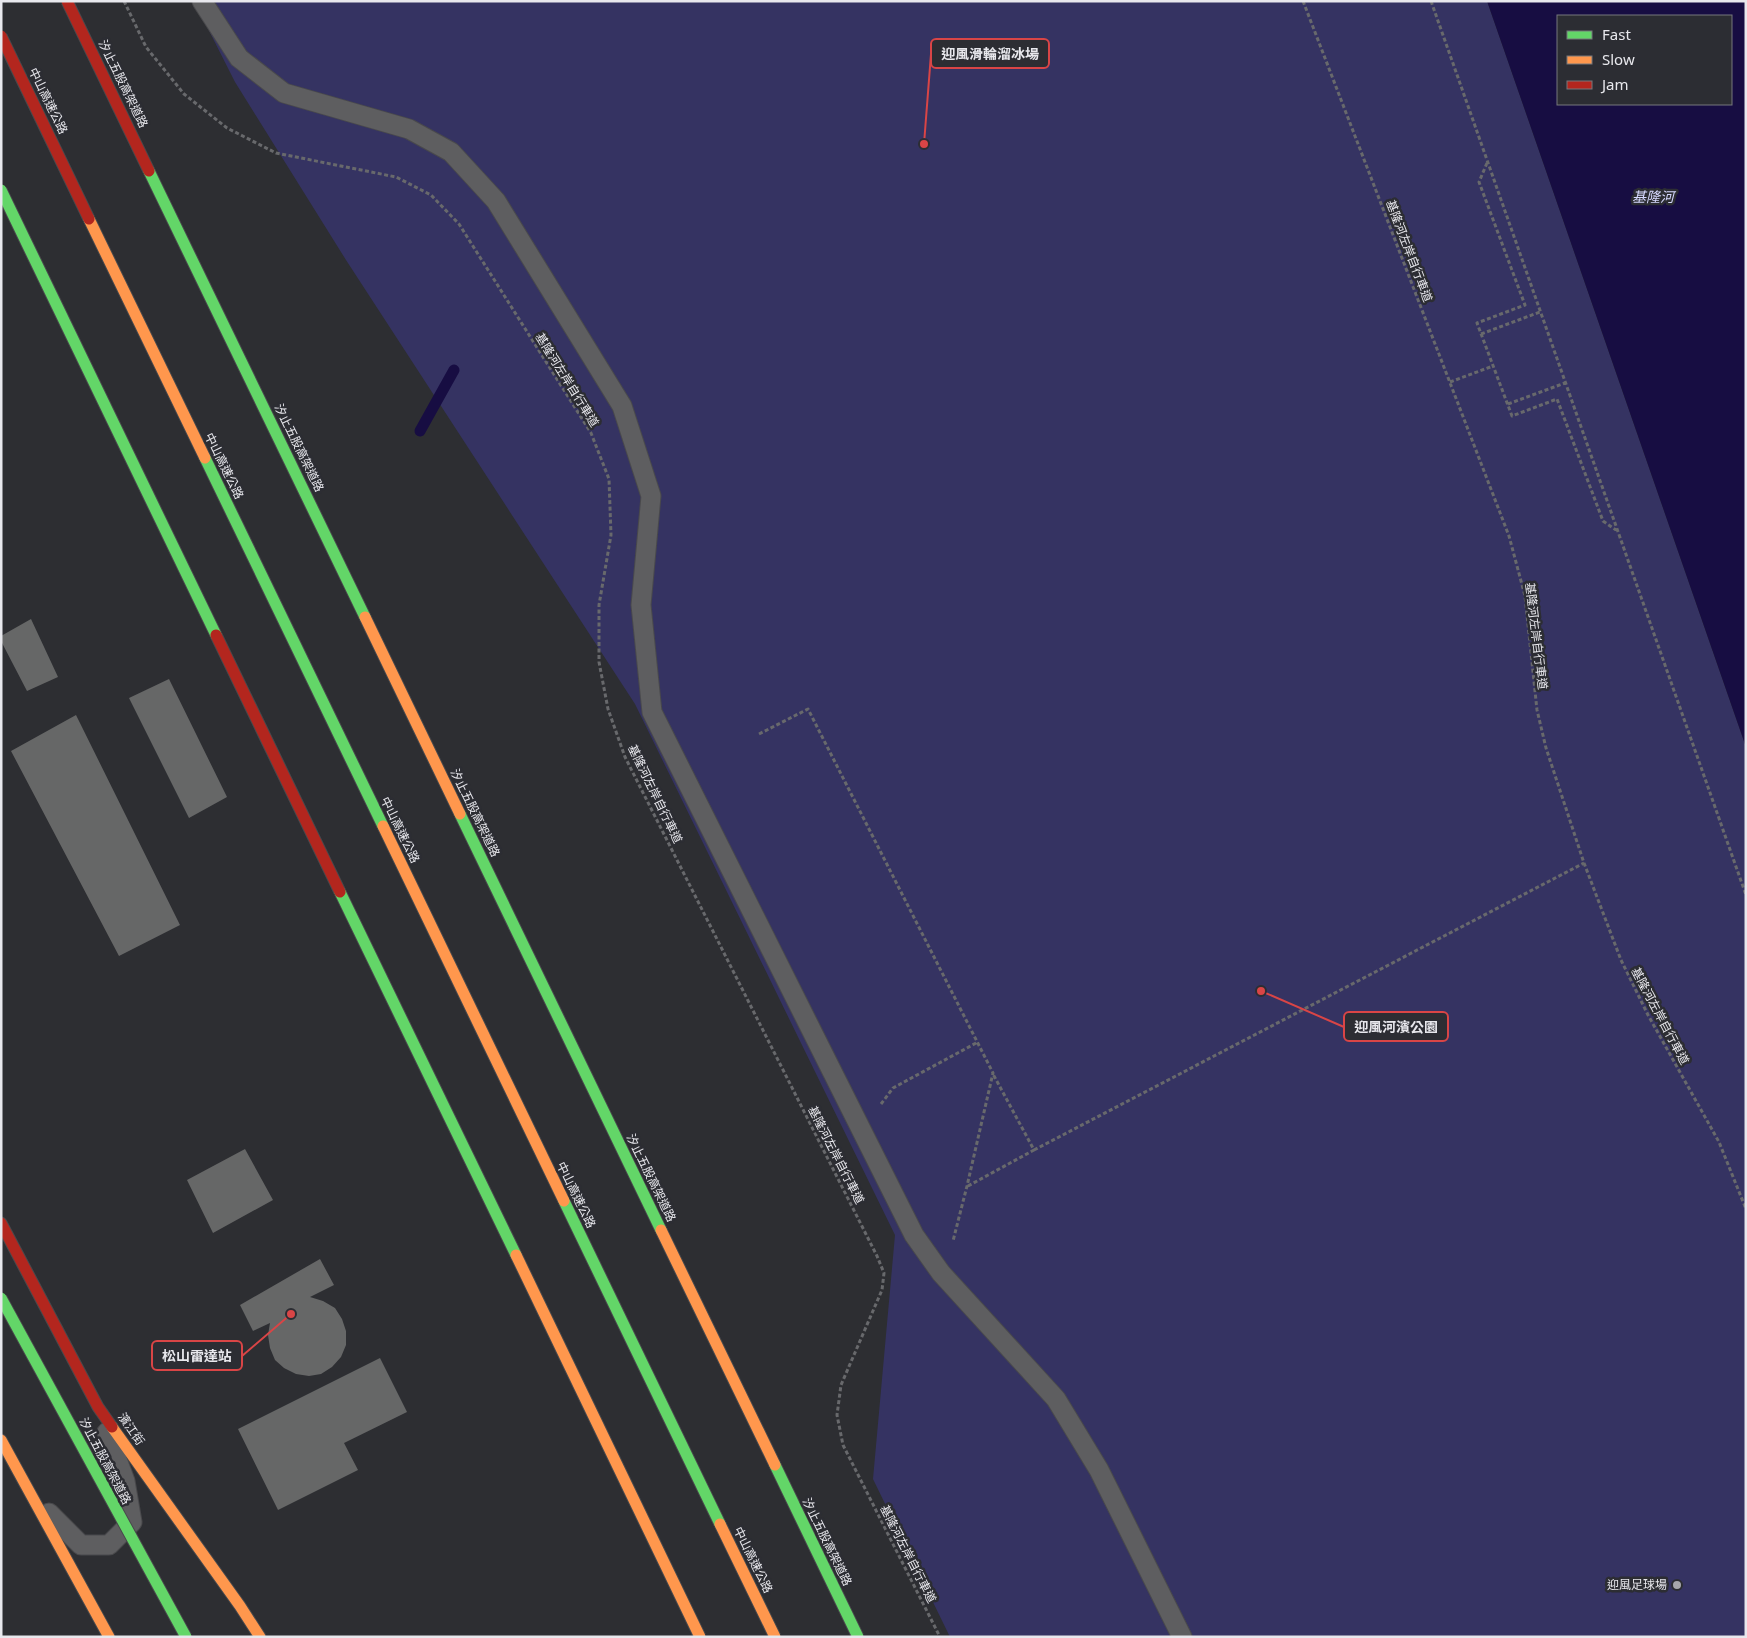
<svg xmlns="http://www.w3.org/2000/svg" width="1747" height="1638" viewBox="0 0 1747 1638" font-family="'Noto Sans','Noto Sans TC',sans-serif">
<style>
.green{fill:#353362}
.water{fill:#170d42;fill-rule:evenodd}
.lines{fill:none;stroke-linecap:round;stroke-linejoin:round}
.stream{stroke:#170d42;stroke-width:11}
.building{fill:#666767}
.lane-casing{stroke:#49494c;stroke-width:21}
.slow-casing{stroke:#49494c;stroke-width:13}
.jam-casing{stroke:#49494c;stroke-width:13}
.path{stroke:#68696c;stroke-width:3;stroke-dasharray:4 2.5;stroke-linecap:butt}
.lane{stroke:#5e5e60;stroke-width:19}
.slow{stroke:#ff974d;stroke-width:11}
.jam{stroke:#b3261e;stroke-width:11}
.fast-bridge-casing{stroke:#49494c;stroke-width:13;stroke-linecap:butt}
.slow-bridge-casing{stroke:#49494c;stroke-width:13;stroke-linecap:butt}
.jam-bridge-casing{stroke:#49494c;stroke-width:13;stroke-linecap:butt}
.fast-bridge{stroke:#63d668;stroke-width:11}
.slow-bridge{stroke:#ff974d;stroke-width:11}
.jam-bridge{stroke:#b3261e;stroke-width:11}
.poi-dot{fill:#a7a7ac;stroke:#2c2d33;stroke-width:2}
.labels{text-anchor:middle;stroke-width:5;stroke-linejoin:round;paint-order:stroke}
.street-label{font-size:12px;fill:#e8e8ed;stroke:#2c2d33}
.poi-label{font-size:12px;fill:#e8e8ed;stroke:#2c2d33;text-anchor:end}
.water-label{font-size:14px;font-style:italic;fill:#d6d8fe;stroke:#2c2d33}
.leader{fill:none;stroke:#d94546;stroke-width:2}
.callout-dot{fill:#d94546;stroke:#2c2d33;stroke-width:2}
.callout{fill:#2c2d33;stroke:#d94546;stroke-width:2}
.callout-label{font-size:14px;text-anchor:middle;font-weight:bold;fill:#e8e8ed}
</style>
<rect width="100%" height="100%" fill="#2d2e32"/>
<!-- green -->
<path class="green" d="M 194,1 L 1487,1 L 1746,747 L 1746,1637 L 950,1637 L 873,1479 L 895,1235 L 635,704 L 346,260 L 235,82 Z"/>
<!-- water -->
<path class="water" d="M 1487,1 L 1746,1 L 1746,747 ZM 1558,16 L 1731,16 L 1731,104 L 1558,104 Z"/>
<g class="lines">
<!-- stream -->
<path class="stream" d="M 420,431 L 454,370"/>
</g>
<!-- building -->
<path class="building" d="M 31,619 L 58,677 L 27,691 L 1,641 L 1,636 Z
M 169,679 L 227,797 L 189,818 L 129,698 Z
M 76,715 L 180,925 L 119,956 L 11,751 Z
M 245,1149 L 273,1200 L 213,1233 L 187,1180 Z
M 320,1259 L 334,1285 L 310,1297 L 323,1301 L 335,1308 L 342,1319 L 346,1331 L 346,1345 L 341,1357 L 332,1367 L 321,1374 L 309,1376 L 296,1374 L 284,1368 L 275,1360 L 270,1348 L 268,1335 L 270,1323 L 253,1331 L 240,1305 Z
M 380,1358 L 407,1412 L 344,1443 L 358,1470 L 278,1510 L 238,1429 Z"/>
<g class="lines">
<!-- lane casing -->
<g class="lane-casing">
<path id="lane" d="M 202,1 L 239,58 L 284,93 L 409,129 L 451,152 L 496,201 L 622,406 L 651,496 L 641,605 L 652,712 L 914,1235 L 941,1273 L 1056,1399 L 1099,1470 L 1182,1637
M 49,1513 L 81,1545 L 109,1545 L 132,1522 L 125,1481 L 107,1432"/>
</g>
<!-- slow casing -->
<g class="slow-casing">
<path id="slow" d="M 112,1427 L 240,1606 L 260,1637
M 1,1440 L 109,1637"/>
</g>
<!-- jam casing -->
<g class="jam-casing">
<path id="jam" d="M 1,1223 L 98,1407 L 112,1427"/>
</g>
<!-- path -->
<path class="path" d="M 124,1 L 146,47 L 184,94 L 227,128 L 276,153 L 396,177 L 431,195 L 459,224 L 591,433 L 609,479 L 611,535 L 599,605 L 599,662 L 608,709 L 625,757 L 877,1256 L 884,1273 L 882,1290 L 841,1385 L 837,1415 L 843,1445 L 940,1637
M 1303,1 L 1509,536 L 1525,596 L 1537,710 L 1546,748 L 1584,863 L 1621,960 L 1648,1015 L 1719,1142 L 1746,1209
M 1431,1 L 1746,895
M 1487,163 L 1479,182 L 1525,305 L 1477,323 L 1512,416 L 1557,399 L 1603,521 L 1616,530
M 1481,334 L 1540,312
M 1450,382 L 1493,366
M 1508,404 L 1565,383
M 759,734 L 808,709 L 993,1073 L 967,1186 L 953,1241
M 881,1104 L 893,1088 L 978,1042
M 1034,1150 L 1584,863
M 968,1186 L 1034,1150 L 993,1074"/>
<!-- lane -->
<use href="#lane" class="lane"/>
<!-- slow -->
<use href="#slow" class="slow"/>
<!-- jam -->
<use href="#jam" class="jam"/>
<!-- fast-bridge casing -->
<g class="fast-bridge-casing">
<path id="fast-bridge" d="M 149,171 L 365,617
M 1,190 L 216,635
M 205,458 L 383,826
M 460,814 L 661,1230
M 340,892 L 516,1255
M 564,1201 L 720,1524
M 1,1298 L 186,1637
M 775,1465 L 858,1637"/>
</g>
<!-- slow-bridge casing -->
<g class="slow-bridge-casing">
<path id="slow-bridge" d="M 89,219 L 205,458
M 365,617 L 460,814
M 383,826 L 564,1201
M 661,1230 L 775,1465
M 516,1255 L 700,1637
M 720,1524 L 775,1637"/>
</g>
<!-- jam-bridge casing -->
<g class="jam-bridge-casing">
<path id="jam-bridge" d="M 67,1 L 149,171
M 1,36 L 89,219
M 216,635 L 340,892"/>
</g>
<!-- fast-bridge -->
<use href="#fast-bridge" class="fast-bridge"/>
<!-- slow-bridge -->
<use href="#slow-bridge" class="slow-bridge"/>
<!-- jam-bridge -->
<use href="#jam-bridge" class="jam-bridge"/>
</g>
<!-- markers -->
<circle class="poi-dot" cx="1677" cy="1585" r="5"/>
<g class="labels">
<!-- street labels -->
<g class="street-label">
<text transform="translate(123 84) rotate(64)" y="4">汐止五股高架道路</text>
<text transform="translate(48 101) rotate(64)" y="4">中山高速公路</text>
<text transform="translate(1409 251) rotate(69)" y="4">基隆河左岸自行車道</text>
<text transform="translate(567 380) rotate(58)" y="4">基隆河左岸自行車道</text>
<text transform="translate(299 448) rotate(64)" y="4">汐止五股高架道路</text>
<text transform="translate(224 466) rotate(64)" y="4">中山高速公路</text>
<text transform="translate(1536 636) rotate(83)" y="4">基隆河左岸自行車道</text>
<text transform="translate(655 794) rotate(64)" y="4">基隆河左岸自行車道</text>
<text transform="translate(475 813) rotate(64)" y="4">汐止五股高架道路</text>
<text transform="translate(400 830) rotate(64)" y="4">中山高速公路</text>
<text transform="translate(1660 1016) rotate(62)" y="4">基隆河左岸自行車道</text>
<text transform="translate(836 1155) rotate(63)" y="4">基隆河左岸自行車道</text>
<text transform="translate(651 1178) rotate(64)" y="4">汐止五股高架道路</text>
<text transform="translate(576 1195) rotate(64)" y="4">中山高速公路</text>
<text transform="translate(131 1429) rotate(55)" y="4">濱江街</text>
<text transform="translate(105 1461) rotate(62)" y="4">汐止五股高架道路</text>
<text transform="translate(827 1542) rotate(64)" y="4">汐止五股高架道路</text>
<text transform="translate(908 1554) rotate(63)" y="4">基隆河左岸自行車道</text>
<text transform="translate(753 1560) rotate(64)" y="4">中山高速公路</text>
</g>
<!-- poi labels -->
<g class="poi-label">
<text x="1667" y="1589">迎風足球場</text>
</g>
<!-- water labels -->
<g class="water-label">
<text x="1653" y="202">基隆河</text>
</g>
</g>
<!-- callouts -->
<path class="leader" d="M924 144L931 54M1261 991L1344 1027M291 1314L242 1356"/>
<g class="callout-dot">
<circle cx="924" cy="144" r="5"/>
<circle cx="1261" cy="991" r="5"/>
<circle cx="291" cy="1314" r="5"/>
</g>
<g class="callout">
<rect x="931" y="39" width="118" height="29" rx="5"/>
<rect x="1344" y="1012" width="104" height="29" rx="5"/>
<rect x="152" y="1341" width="90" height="29" rx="5"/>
</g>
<g class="callout-label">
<text x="990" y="59">迎風滑輪溜冰場</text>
<text x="1396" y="1032">迎風河濱公園</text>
<text x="197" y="1361">松山雷達站</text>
</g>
<!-- border -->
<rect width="1747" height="1638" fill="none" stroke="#e8e8ed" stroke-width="5"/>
<!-- legend -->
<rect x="1557" y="15" width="175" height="90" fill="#2c2d33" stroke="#77787d"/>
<rect x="1567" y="31" width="25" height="8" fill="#63d668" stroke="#77787d"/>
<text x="1602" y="40" font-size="15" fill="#e8e8ed">Fast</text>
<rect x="1567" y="56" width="25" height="8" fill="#ff974d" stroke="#77787d"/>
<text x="1602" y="65" font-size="15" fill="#e8e8ed">Slow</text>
<rect x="1567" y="81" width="25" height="8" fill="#b3261e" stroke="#77787d"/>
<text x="1602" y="90" font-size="15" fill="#e8e8ed">Jam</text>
</svg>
